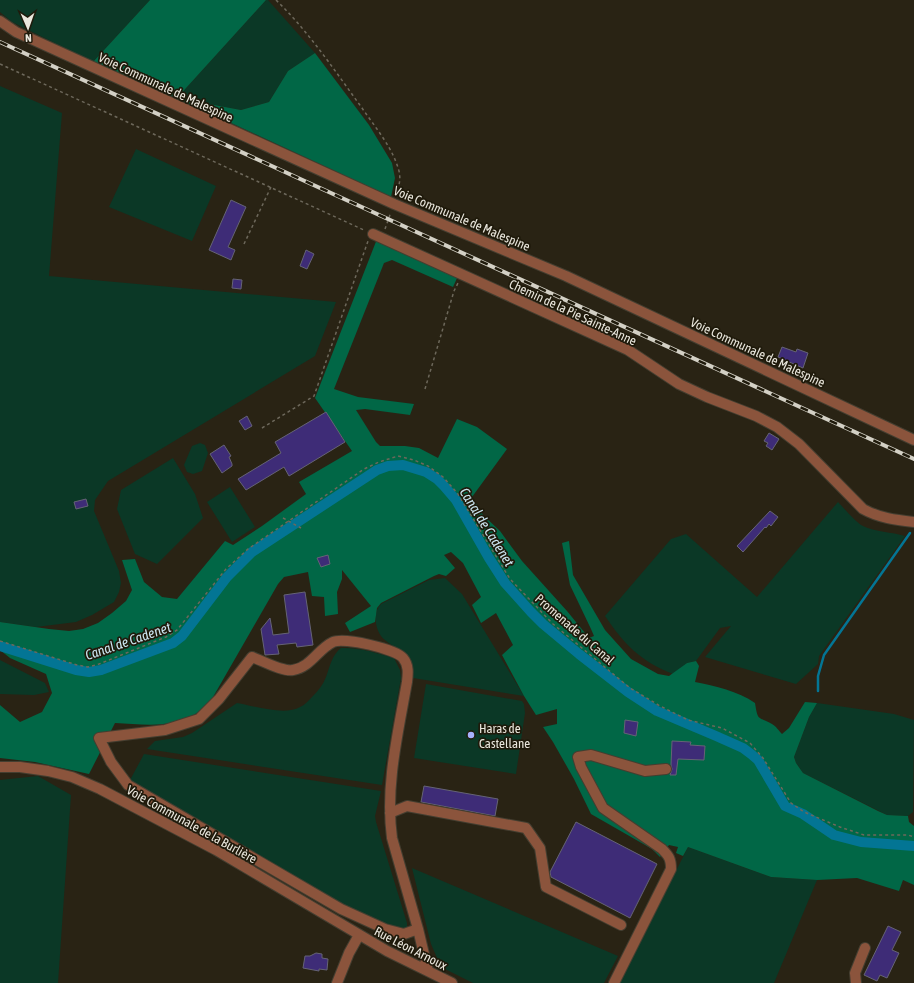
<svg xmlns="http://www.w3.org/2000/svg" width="914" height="983" viewBox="0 0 914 983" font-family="'Asap Condensed',sans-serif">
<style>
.green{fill:#0b3826}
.forest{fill:#016746}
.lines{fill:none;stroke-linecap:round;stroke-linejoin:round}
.stream{stroke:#037594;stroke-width:2.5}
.canal{stroke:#037594;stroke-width:10}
.building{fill:#3e2c77;stroke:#656375}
.minor-casing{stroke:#443e30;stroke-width:12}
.path{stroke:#6d685b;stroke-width:1.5;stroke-dasharray:3 3;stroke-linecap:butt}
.minor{stroke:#8b543c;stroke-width:10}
.rail-casing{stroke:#d3d0c5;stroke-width:4}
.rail{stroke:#1f1a0b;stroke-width:2.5;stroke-dasharray:8;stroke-linecap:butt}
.path-bridge{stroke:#6d685b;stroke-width:1.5;stroke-dasharray:3 3;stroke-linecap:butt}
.poi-dot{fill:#a7b1fc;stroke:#1f1a0b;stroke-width:1.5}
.labels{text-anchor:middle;stroke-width:3.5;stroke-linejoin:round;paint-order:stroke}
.street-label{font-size:13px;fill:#eae7dd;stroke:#1f1a0b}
.poi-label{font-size:13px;fill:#eae7dd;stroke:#1f1a0b;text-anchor:start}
.water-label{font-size:14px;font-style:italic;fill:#cce6f1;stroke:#1f1a0b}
</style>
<rect width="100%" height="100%" fill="#292314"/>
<!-- green -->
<path class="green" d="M 0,0 L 150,0 L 93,62 L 12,22 L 0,12 Z
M 266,0 L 268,0 L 315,53 L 288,71 L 269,102 L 241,110 L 177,98 Z
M 0,86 L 62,113 L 49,276 L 336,302 L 315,356 L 108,481 L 95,500 L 94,511 L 119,571 L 121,583 L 119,592 L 114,602 L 92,615 L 76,622 L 36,627 L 0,622 Z
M 136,149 L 216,186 L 192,241 L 109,207 Z
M 200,443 L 205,445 L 208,453 L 202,471 L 193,474 L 187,472 L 184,465 L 192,446 Z
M 173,458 L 195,494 L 203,518 L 157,564 L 135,554 L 117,509 L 121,490 Z
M 230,487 L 255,527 L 232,542 L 207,502 Z
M 838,502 C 844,508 855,522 863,526 C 875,532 892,532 905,536 L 819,656 L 818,664 L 796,684 L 705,657 L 731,626 L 720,628 L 696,661 L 687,663 L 673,674 C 640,661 624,644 605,616 L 671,539 L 686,534 L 757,597 Z
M 445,578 L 462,594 L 524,696 L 413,678 C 415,651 400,653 385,640 C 375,632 372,613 381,604 L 429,580 Z
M 341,648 C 359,647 377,653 394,658 L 400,670 L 401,678 L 382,785 L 147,749 L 155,741 L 183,737 L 192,733 L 237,703 C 254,706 285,716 300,707 C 305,705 308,701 312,697 C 318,691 323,685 326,677 C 330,666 332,655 341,648 Z
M 0,660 L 45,683 L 49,692 L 34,695 L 0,694 Z
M 426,684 L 522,701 L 524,704 L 525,713 L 516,774 L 414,758 Z
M 817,703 L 894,714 L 914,720 L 913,812 L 908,816 L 887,815 L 803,773 L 796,763 L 794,757 L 809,717 Z
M 144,754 L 381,791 L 375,816 L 376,822 L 407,923 L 407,928 L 400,930 L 359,914 L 129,782 Z
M 38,776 L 71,795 L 58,983 L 0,983 L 0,780 Z
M 688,847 L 771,877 L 817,880 L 774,983 L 620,983 Z
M 412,868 L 618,956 L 604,983 L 473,983 L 441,967 L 431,944 Z"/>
<!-- forest -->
<path class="forest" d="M 150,0 L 266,0 L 177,98 L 241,110 L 269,102 L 288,71 L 315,53 L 369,125 L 392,163 L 395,178 L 391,197 L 177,98 L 93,62 Z
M 377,239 L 458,276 L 453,287 L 392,260 L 384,263 L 334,389 L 358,397 L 414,404 L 410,415 L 365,409 L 356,410 L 376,442 L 380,446 L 405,446 L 419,448 L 438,458 L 457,419 L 477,427 L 507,449 L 472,497 L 483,515 L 500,531 L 522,561 L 567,611 L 589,638 L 594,636 L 591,629 L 570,585 L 562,543 L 569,541 L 573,575 L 605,630 L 631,659 L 658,674 L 669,676 L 687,663 L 696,661 L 699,666 L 695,682 C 715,686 738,691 755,703 C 758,722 758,716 772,724 C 776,726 779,731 782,734 L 789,728 L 805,702 L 817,703 L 809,717 L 794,757 L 796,763 L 803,773 L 878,811 L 887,815 L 908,816 L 909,822 L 914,826 L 914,885 L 903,880 L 899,891 L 857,878 L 817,880 L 771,877 L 688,847 L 683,856 L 676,853 L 678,847 L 669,845 L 660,857 L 652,849 L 591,814 L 574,779 L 553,742 L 543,727 L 557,724 L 557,709 L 536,715 L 524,696 L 502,655 L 513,645 L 496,613 L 481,623 L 472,605 L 481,597 L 463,563 L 451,552 L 444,555 L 455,568 L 446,576 L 439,574 L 434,576 L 381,603 L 377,608 L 375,622 L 350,632 L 345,623 L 371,606 L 342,570 L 342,579 L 337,592 L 338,614 L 325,616 L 324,597 L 312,596 L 308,572 L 284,577 L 278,584 L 209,704 C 200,711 191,718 180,721 C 160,727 136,724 115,723 L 89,774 L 35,762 L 0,758 L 0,705 L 20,722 L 42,712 L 52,693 L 46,674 L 10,658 L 0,650 L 0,622 L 49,629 L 69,631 L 83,629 L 98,623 L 112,613 L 126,601 L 132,590 L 122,560 L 135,559 L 144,582 L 162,597 L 177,599 L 225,541 L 233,545 L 262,526 L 306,494 L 299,482 L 352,451 L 315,398 Z"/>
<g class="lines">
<!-- stream -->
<path class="stream" d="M 818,691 L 818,676 L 824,655 L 910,533"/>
<!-- canal -->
<path class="canal" d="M 0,646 L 76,670 L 89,672 L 101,670 L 173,643 L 182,636 L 227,577 L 252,552 L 377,470 L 388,466 L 403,465 L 426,472 L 437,479 L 444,486 L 456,500 L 489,558 L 505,583 L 531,612 L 543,624 L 579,654 L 628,692 L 657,711 L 716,736 L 743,748 L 751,754 L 758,760 L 785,806 L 803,814 L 834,835 L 861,842 L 914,846"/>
</g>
<!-- building -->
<path class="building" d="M 231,200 L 246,207 L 228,247 L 235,250 L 231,260 L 209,250 Z
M 306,250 L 314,254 L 307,269 L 300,266 Z
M 233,279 L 242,280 L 241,289 L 232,288 Z
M 782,347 L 796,352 L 797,349 L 808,353 L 803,368 L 778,357 Z
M 326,412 L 345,442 L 289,476 L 284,467 L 246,490 L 238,479 L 281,453 L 275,442 Z
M 247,416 L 252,426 L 245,430 L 239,421 Z
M 769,433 L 779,439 L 772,450 L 766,446 L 768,443 L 764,441 Z
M 224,445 L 231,456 L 229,457 L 232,464 L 232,466 L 222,473 L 210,454 Z
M 86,499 L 88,506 L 76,509 L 74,502 Z
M 770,511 L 778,517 L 771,526 L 769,524 L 766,528 L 765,527 L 743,552 L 737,546 Z
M 328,555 L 330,564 L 321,567 L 317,558 Z
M 305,592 L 313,645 L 297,647 L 296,643 L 277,645 L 279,654 L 265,655 L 261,629 L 270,618 L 273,635 L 289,633 L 284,595 Z
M 625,720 L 638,722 L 636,736 L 624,733 Z
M 672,741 L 691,742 L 690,745 L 705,746 L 704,760 L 678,759 L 676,775 L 670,775 L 672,769 L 671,765 Z
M 424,786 L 498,799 L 495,816 L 421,802 Z
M 576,822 L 657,864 L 630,918 L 551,877 L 550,872 Z
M 888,926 L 901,932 L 892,950 L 899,953 L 887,978 L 880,975 L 877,981 L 864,975 Z
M 316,953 L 322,954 L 322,958 L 328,959 L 327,970 L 319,969 L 319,971 L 303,968 L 305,956 L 310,956 Z"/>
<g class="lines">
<!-- minor casing -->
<g class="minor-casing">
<path id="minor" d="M 0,21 L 16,32 L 49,47 L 394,204 L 566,276 L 914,440
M 373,234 L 628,350 L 679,384 L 707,397 L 756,416 L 777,427 L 799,444 L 863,509 C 879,518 896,520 914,522
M 0,767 L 20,767 L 48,771 L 72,777 L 100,789 L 216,850 L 387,951 L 452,983
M 390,813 L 407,806 L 526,828 L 540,848 L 546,887 L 621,925
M 418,929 L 404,934 L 385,929 L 341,909 L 128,785 L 111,762 L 99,738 L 165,730 L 199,719 L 219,699 L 252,657 C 263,661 283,672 293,670 C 311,667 318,649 333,642 C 344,637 396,649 403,658 C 409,665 408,674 407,682 C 398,733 385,786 392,838 L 418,929 L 428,971
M 337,983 L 349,953 L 359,935
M 614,983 L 671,869 C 671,859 669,856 662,849 L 603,808 L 581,767 L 578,757 L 591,755 L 645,771 L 666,769
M 856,983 L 855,973 L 865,948"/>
</g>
<!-- path -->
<path class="path" d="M 276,0 C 309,32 335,71 362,108 C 375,127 393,148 399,171 C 401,179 399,187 396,195
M 0,64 L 364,230
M 385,229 L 391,212
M 244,244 L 271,187
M 425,389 L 454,291 L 458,283
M 262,428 L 314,396 L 368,241
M 0,641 L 77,665 L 88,667 L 99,664 L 166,637 L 177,630 L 226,569 L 248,549 L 364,469 L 379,462 L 398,456 L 414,460 L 428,466 L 443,477 L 458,494 L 510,579 L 553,624 L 630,688 L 660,706 L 688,720 L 722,728 L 750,743 L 763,758 L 791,803 L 804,812 L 840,827 L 864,835 L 908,835 L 914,837"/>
<!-- minor -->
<use href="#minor" class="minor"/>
<!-- rail casing -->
<g class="rail-casing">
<path id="rail" d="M 0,42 L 914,459"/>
</g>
<!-- rail -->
<use href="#rail" class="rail"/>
<!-- path-bridge -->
<path class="path-bridge" d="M 283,518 L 301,528"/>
</g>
<!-- markers -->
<circle class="poi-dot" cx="471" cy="735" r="4"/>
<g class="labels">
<!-- street labels -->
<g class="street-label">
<text transform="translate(166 87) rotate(25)" y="5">Voie Communale de Malespine</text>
<text transform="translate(462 218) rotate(23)" y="5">Voie Communale de Malespine</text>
<text transform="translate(573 312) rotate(25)" y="5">Chemin de la Pie Sainte-Anne</text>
<text transform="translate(758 352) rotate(25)" y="5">Voie Communale de Malespine</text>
<text transform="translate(575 629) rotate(41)" y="5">Promenade du Canal</text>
<text transform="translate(192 824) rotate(29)" y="5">Voie Communale de la Burlière</text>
<text transform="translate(411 948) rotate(27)" y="5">Rue Léon Arnoux</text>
</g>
<!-- poi labels -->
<g class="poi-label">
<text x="479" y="733">Haras de<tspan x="479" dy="15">Castellane</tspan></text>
</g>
<!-- water labels -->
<g class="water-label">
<text transform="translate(487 527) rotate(58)" y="5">Canal de Cadenet</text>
<text transform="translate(128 641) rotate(-19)" y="5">Canal de Cadenet</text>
</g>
</g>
<!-- north arrow -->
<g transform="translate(28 28) rotate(178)" stroke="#1f1a0b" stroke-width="3" paint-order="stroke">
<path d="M0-3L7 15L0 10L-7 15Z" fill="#eae7dd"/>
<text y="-6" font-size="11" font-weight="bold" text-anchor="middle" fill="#eae7dd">N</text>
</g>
</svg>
